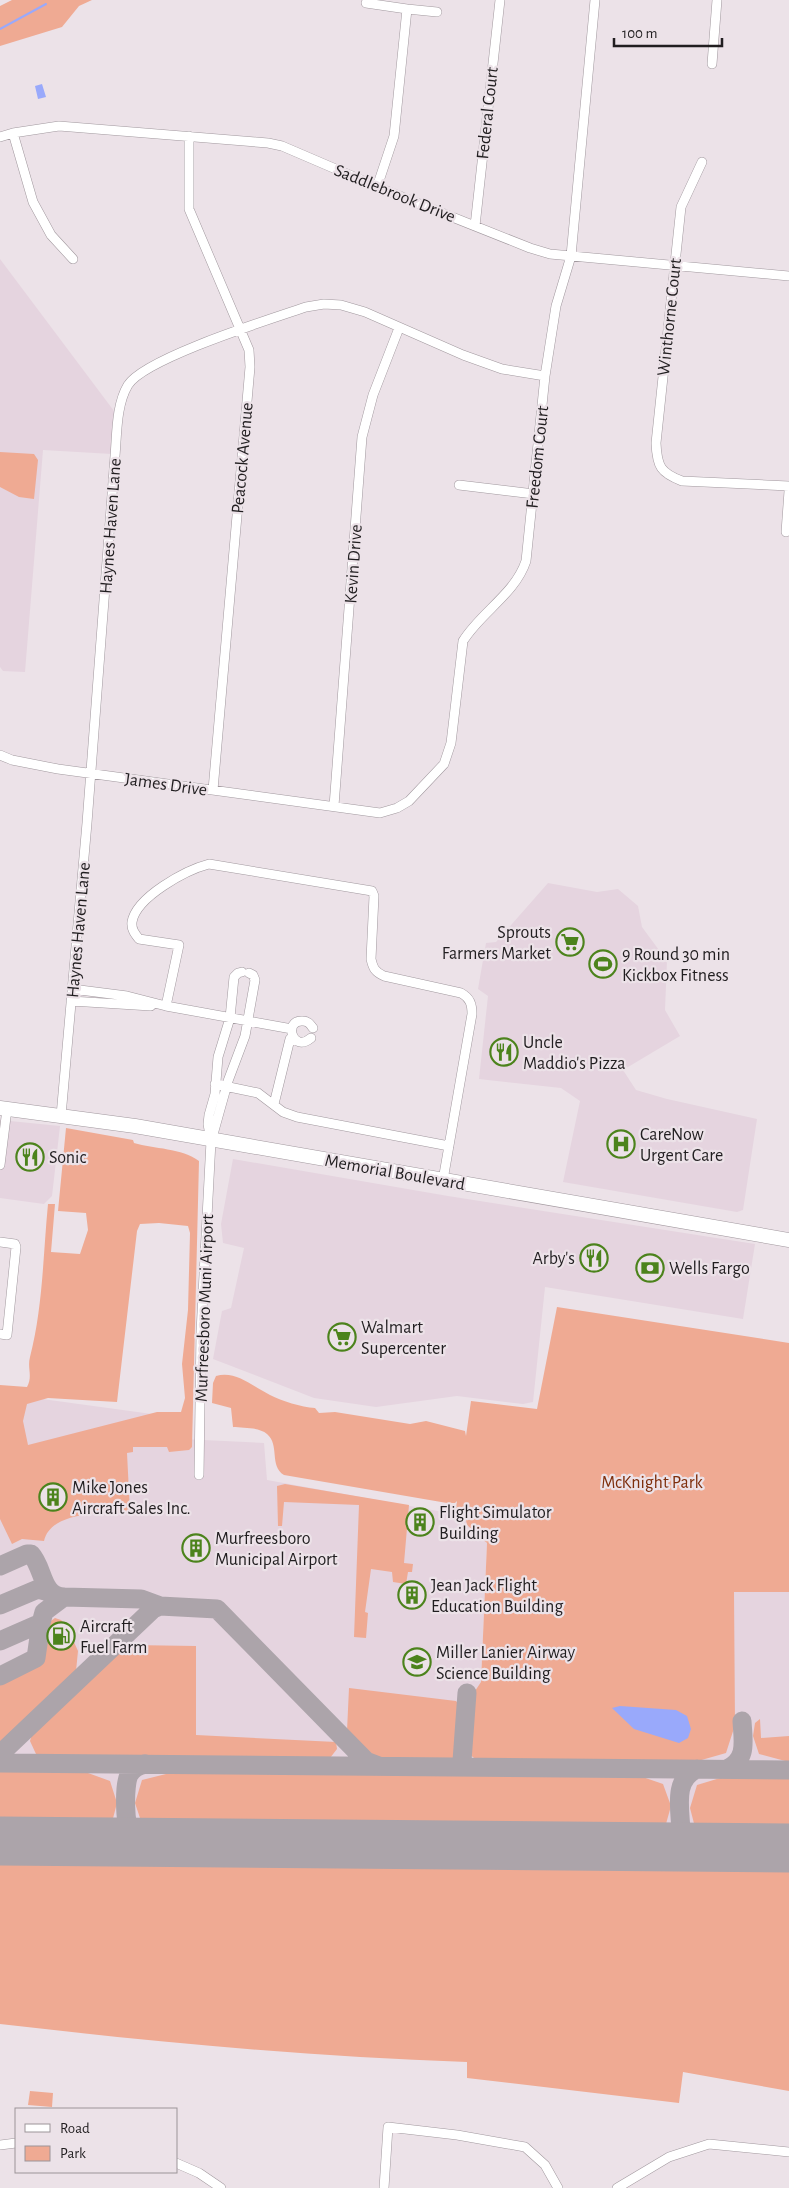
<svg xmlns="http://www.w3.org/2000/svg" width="789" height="2188" viewBox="0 0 789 2188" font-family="'Alegreya Sans',sans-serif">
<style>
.built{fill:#e5d4df}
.green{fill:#efaa93;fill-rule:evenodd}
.water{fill:#99a9fb}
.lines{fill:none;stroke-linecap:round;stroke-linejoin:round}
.stream{stroke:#99a9fb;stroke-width:2}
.taxiway{stroke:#aca4aa;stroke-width:19}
.runway{stroke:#aca4aa;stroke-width:49}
.minor-casing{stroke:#a1989e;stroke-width:10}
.primary-casing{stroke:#a1989e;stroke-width:15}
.minor{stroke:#fff;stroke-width:9}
.primary{stroke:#fff;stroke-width:14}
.labels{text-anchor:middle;stroke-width:4.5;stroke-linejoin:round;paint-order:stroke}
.street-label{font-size:18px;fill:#211e20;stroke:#ece2e8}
.poi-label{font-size:18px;fill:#211e20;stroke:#ece2e8;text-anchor:start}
.park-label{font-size:18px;fill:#7e2e0c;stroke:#ece2e8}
</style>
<rect width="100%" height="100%" fill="#ece2e8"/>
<!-- built -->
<path class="built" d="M 0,259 L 114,411 L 112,454 L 43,450 L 25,672 L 3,671 L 0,667 Z
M 548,883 L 597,892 L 618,889 L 638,906 L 642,927 L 667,961 L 665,1010 L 680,1036 L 623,1070 L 636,1090 L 667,1099 L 757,1119 L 743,1210 L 737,1212 L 563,1182 L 580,1101 L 561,1088 L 479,1079 L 488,996 L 478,989 L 486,943 L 496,942 Z
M 0,1120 L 60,1126 L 52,1196 L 44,1204 L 0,1198 Z
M 233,1159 L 448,1196 L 755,1244 L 743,1319 L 545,1287 L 533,1402 L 523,1404 L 457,1396 L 376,1407 L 314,1398 L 213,1359 L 222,1311 L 231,1308 L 244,1248 L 223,1243 L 221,1224 Z
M 0,1397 L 35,1398 L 181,1418 L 182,1439 L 264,1443 L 267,1480 L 465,1516 L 467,1525 L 487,1543 L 481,1684 L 734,1711 L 734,1592 L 789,1592 L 789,1954 L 701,1952 L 0,1950 Z"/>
<!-- green -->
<path class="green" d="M 12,0 L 92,0 L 79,6 L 62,27 L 0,46 L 0,6 Z
M 0,452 L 34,454 L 38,460 L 34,499 L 19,497 L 0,487 Z
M 66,1128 L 133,1140 L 134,1143 C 154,1149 182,1148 199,1161 L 192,1447 L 189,1450 L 169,1452 L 167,1447 L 133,1447 L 133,1452 L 127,1453 L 130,1512 C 105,1514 51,1510 44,1541 L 22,1539 L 12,1544 L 0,1519 L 0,1385 L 27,1387 C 33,1376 27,1368 30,1357 C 43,1307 43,1255 48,1204 L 55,1204 L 51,1252 L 80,1254 L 88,1230 L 86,1213 L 58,1211 ZM 159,1223 L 188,1226 L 190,1233 L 188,1310 L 182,1364 L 185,1398 L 181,1412 L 157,1412 L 28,1445 L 23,1421 L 27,1404 L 48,1398 L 117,1402 L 137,1231 L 140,1224 Z
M 557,1307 L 789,1343 L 789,1592 L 734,1592 L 735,1725 L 726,1753 L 691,1763 L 478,1761 L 469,1754 L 475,1691 L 481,1682 L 487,1543 L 467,1525 L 465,1516 L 455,1515 L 457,1501 L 455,1503 L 447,1503 L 284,1475 C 269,1466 280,1445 267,1434 C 259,1427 243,1428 233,1427 L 231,1408 L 212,1403 L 213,1383 L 216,1376 C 236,1370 253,1387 270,1395 C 282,1401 301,1407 315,1408 L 319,1413 L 335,1412 L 410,1424 L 426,1421 L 465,1431 L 466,1436 L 471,1401 L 537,1409 Z
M 285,1484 L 409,1505 L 404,1563 L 413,1564 L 412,1572 L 408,1572 L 406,1584 L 393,1582 L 392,1572 L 371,1569 L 365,1612 L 368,1613 L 366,1638 L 354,1637 L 359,1505 L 284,1502 L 282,1526 L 278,1526 L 277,1486 Z
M 55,1618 L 61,1620 L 64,1623 L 45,1633 L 48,1623 Z
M 52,1638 L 58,1648 L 73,1640 L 78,1651 L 76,1671 L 0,1745 L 0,1683 L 39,1666 L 44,1643 Z
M 130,1645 L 196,1646 L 196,1735 L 336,1742 L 337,1749 L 330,1758 L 319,1759 L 45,1757 L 36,1754 L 30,1741 L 33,1731 L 90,1674 Z
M 349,1688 L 456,1701 L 460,1706 L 456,1755 L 452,1759 L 442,1760 L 377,1759 L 347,1731 Z
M 760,1719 L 761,1738 L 789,1736 L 789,1762 L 759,1754 L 753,1736 L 755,1723 Z
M 0,1769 L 77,1769 L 110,1781 L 117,1803 L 111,1826 L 0,1825 Z
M 178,1771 L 299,1771 L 574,1777 L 553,1773 L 631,1773 L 663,1784 L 671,1806 L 664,1831 L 143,1827 L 135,1803 L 142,1780 Z
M 730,1775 L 789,1776 L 789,1831 L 696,1831 L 690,1808 L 697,1785 Z
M 0,1858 L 789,1864 L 789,2091 L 683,2072 L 679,2103 L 467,2078 L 467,2062 C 310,2057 156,2042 0,2024 Z
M 30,2091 L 53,2093 L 52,2107 L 28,2105 Z"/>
<!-- water -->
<path class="water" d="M 42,84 L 46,97 L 38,99 L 35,86 Z
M 620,1706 L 676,1710 L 687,1716 L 691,1729 L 688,1738 L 679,1743 L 634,1729 L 612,1708 Z"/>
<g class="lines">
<!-- stream -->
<path class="stream" d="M 0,29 L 46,4"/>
<!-- taxiway -->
<path class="taxiway" d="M 0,1566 L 27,1554 L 31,1554 C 44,1568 41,1596 64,1597 L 44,1612 L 41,1623 L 0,1641
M 64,1597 L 141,1599 L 160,1606
M 0,1605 L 38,1589 L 49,1592
M 0,1676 L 36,1658 L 41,1623
M 0,1754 L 153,1609 L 160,1606 L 217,1609 L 366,1761 L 379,1766
M 0,1763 L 789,1770
M 145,1764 C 138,1766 133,1768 129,1775 C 124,1785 124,1829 132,1836 C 137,1841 144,1841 151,1842
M 457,1767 L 462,1761 L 467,1693
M 727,1769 C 748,1759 743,1741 742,1721
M 681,1831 L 689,1843 L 701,1847
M 110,1842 L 121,1836 L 126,1824
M 660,1847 C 670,1844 676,1840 681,1831 C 680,1808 673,1779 697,1769"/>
<!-- runway -->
<path class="runway" d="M 0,1841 L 789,1848"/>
<!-- minor casing -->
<g class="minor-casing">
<path id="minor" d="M 366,3 L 407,9 L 394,136 L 377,187
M 407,9 L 437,12
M 712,64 L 717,0
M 13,133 L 33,202 L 51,235 L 73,259
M 189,136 L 189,209 L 249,350 L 250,367 L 213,790
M 0,137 L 13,133 L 59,126 L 268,143 L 282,146 L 387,191 L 530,248 L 550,254 L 789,276
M 702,162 L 681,207 L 656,443 C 657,467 661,473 682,481 L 789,486
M 475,226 L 500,0
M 459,485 L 534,494
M 786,532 L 789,491
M 0,755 L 12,760 L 58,769 L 380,813 L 397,808 L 409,801 L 444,764 L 451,743 L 463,641 C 481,612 515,594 526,561 L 545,376 L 556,306 L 571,256 L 595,0
M 334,806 L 362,437 L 373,395 L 399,328
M 72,989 L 127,996 L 166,1006 L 292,1029
M 71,1001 L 151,1006
M 166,1006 L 179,945 L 139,939 C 135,934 131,929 132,922 C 136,897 186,870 209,864 L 372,891 L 374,896 L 371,959 C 373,968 375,972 384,976 L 461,993 C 470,998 472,1004 472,1014 L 443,1180
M 311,1038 C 292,1054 283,1019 303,1021 C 308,1021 310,1024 313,1028
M 215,1084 L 258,1093 L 283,1112 L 297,1117 L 449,1146
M 274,1104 L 290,1039 L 293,1036
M 61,1116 L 87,823 L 115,456 C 117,434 116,405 128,385 C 145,358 271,319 306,307 L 324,304 L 341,305 L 365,312 L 463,355 L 502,369 L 545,376
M 212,1138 L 228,1081 L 245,1036 L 255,980 L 253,975 L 249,973
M 0,1165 L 7,1109
M 0,1242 L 15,1244 L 16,1247 L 7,1335 L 0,1334
M 199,1475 L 201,1332 L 211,1141 L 208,1124 L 209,1115 L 215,1094 L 218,1057 L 230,1018 L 234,977 L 238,973 L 242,972
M 0,2145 L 16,2143
M 176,2163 L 199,2173 L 221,2188
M 384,2188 L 388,2127 L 457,2135 L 525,2147 L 545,2165 L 558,2188
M 617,2188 L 669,2157 L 709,2144 L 789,2152"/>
</g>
<!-- primary casing -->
<g class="primary-casing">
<path id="primary" d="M 0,1108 L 135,1126 L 789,1240"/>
</g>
<!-- minor -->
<use href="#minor" class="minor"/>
<!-- primary -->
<use href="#primary" class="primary"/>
</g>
<!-- icons -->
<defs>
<g id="supermarket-ring" transform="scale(1.4375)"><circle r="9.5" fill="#ece2e8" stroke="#4c831c" stroke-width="1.5"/><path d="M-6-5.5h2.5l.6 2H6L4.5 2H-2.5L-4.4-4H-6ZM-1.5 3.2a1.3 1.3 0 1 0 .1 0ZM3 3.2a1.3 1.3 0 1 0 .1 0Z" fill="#4c831c"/></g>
<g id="stadium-ring" transform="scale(1.4375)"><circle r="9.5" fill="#ece2e8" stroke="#4c831c" stroke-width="1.5"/><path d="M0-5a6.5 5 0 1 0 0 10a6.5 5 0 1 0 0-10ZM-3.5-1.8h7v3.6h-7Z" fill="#4c831c"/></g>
<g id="restaurant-ring" transform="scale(1.4375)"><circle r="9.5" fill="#ece2e8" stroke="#4c831c" stroke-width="1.5"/><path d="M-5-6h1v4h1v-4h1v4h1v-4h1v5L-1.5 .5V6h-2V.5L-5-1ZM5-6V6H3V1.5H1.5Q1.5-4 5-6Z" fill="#4c831c"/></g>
<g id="hospital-ring" transform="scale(1.4375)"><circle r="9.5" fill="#ece2e8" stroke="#4c831c" stroke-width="1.5"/><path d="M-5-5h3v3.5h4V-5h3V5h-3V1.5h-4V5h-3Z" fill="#4c831c"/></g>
<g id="bank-ring" transform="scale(1.4375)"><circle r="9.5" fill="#ece2e8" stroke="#4c831c" stroke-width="1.5"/><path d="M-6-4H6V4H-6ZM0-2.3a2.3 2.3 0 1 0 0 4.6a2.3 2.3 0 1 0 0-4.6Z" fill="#4c831c"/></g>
<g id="building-ring" transform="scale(1.4375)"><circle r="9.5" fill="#ece2e8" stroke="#4c831c" stroke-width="1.5"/><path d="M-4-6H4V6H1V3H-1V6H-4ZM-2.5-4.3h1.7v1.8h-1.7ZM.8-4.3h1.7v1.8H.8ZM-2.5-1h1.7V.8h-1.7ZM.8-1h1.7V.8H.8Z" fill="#4c831c"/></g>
<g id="fuel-ring" transform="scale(1.4375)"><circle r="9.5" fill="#ece2e8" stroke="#4c831c" stroke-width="1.5"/><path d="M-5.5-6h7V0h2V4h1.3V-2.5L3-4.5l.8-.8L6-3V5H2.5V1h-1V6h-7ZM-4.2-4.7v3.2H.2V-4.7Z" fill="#4c831c"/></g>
<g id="university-ring" transform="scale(1.4375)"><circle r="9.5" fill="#ece2e8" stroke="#4c831c" stroke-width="1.5"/><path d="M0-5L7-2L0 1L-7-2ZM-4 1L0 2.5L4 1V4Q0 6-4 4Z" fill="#4c831c"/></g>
</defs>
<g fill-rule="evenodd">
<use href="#supermarket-ring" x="570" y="942"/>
<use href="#stadium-ring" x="603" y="964"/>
<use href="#restaurant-ring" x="504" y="1052"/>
<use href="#hospital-ring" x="621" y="1144"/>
<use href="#restaurant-ring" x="30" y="1157"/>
<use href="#restaurant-ring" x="594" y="1258"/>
<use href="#bank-ring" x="650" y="1268"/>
<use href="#supermarket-ring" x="342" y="1337"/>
<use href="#building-ring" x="53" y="1497"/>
<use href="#building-ring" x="420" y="1522"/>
<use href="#building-ring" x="196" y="1548"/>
<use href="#building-ring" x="412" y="1595"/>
<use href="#fuel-ring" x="61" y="1636"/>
<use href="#university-ring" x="417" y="1662"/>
</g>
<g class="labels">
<!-- street labels -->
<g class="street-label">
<text transform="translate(487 113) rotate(-84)" y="6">Federal Court</text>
<text transform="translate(395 193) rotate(22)" y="6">Saddlebrook Drive</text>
<text transform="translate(669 317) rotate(-84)" y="6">Winthorne Court</text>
<text transform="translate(537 457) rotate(-84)" y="6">Freedom Court</text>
<text transform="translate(242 458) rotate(-85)" y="6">Peacock Avenue</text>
<text transform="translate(110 526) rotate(-86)" y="6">Haynes Haven Lane</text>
<text transform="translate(353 564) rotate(-86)" y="6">Kevin Drive</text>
<text transform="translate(166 784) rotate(8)" y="6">James Drive</text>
<text transform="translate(78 930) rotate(-85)" y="6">Haynes Haven Lane</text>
<text transform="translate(395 1172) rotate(10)" y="6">Memorial Boulevard</text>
<text transform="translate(204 1308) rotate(-88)" y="6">Murfreesboro Muni Airport</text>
</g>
<!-- poi labels -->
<g class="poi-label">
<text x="551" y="938" text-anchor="end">Sprouts<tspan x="551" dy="21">Farmers Market</tspan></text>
<text x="622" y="960">9 Round 30 min<tspan x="622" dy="21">Kickbox Fitness</tspan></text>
<text x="523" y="1048">Uncle<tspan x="523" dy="21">Maddio's Pizza</tspan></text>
<text x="640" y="1140">CareNow<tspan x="640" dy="21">Urgent Care</tspan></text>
<text x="49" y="1163">Sonic</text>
<text x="575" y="1264" text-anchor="end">Arby's</text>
<text x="669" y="1274">Wells Fargo</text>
<text x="361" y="1333">Walmart<tspan x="361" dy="21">Supercenter</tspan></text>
<text x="72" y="1493">Mike Jones<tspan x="72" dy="21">Aircraft Sales Inc.</tspan></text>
<text x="439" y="1518">Flight Simulator<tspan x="439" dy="21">Building</tspan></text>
<text x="215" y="1544">Murfreesboro<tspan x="215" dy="21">Municipal Airport</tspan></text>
<text x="431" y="1591">Jean Jack Flight<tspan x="431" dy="21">Education Building</tspan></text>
<text x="80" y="1632">Aircraft<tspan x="80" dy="21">Fuel Farm</tspan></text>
<text x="436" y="1658">Miller Lanier Airway<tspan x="436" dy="21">Science Building</tspan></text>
</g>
<!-- park labels -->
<g class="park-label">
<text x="652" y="1488">McKnight Park</text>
</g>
</g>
<!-- legend -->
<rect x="15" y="2108" width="162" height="65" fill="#ece2e8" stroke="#9b9498"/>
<rect x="25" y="2124" width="25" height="8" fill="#ffffff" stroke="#9b9498"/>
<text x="60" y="2133" font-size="15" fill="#211e20">Road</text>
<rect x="25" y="2146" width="25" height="15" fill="#efaa93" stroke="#9b9498"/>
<text x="60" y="2158" font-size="15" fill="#211e20">Park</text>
<!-- scale -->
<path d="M614 38v8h108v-8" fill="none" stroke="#211e20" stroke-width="2.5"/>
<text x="622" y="38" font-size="15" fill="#211e20" stroke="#ece2e8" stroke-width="4" paint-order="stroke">100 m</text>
</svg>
